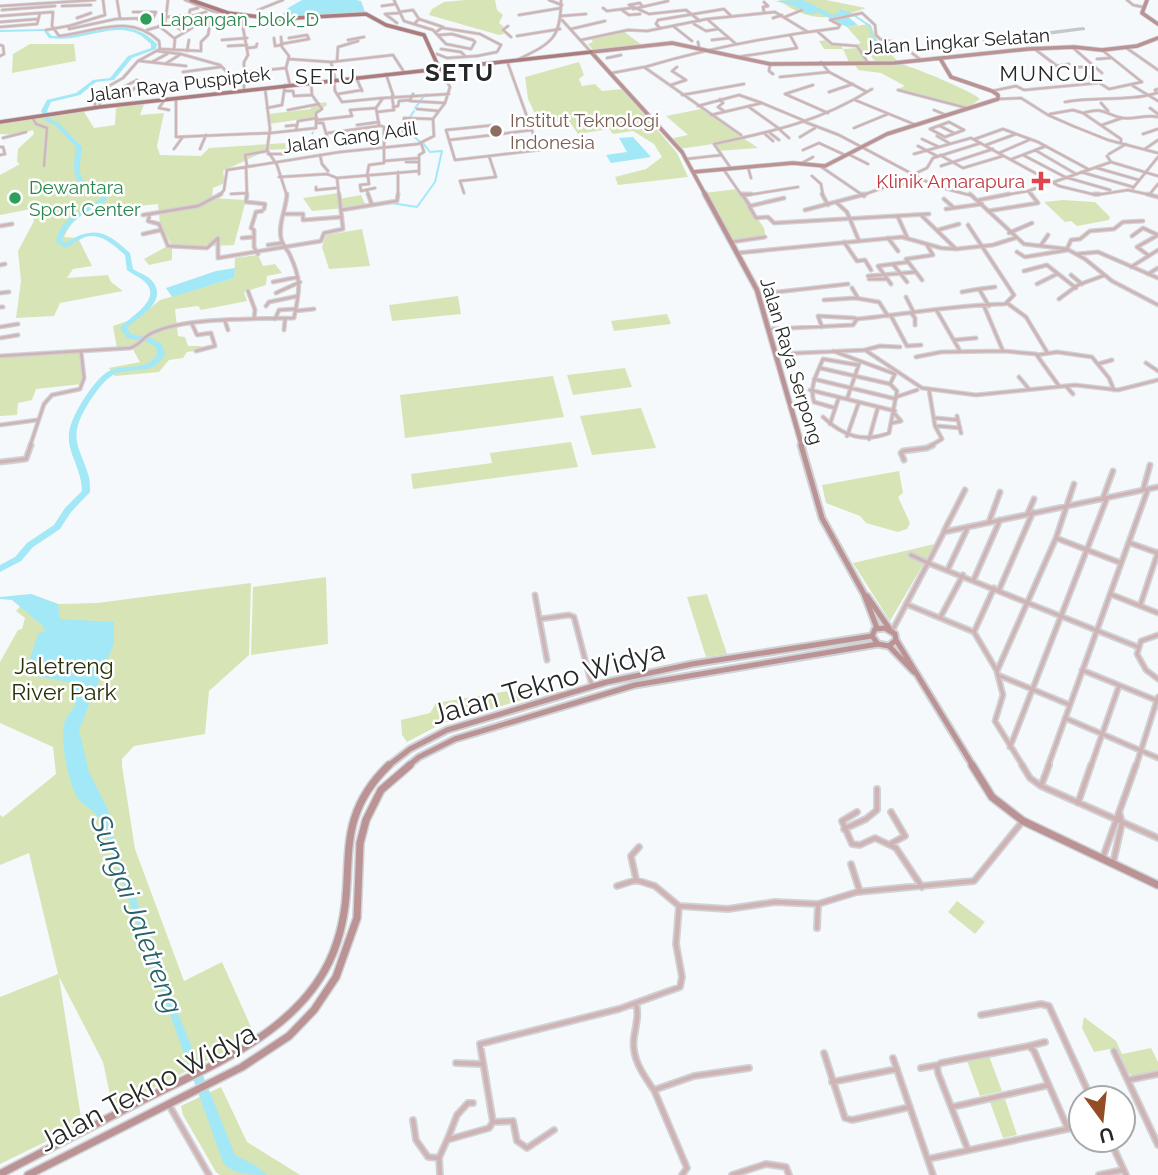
<svg xmlns="http://www.w3.org/2000/svg" width="1158" height="1175" viewBox="0 0 1158 1175" font-family="Raleway,sans-serif">
<style>
.green{fill:#d7e5b6}
.water{fill:#a2e8f6}
.lines{fill:none;stroke-linecap:round;stroke-linejoin:round}
.stream{stroke:#a2e8f6;stroke-width:2}
.river{fill:#a2e8f6;fill-rule:evenodd}
.taxiway{fill:#c4c8ca;fill-rule:evenodd}
.street-tunnel{stroke:#cccfd2;stroke-width:2;stroke-dasharray:2 1;stroke-linecap:butt}
.street-far3-casing{stroke:#d0d3d6;stroke-width:3.5}
.street-far2-casing{stroke:#d0d3d6;stroke-width:5}
.street-far1-casing{stroke:#d0d3d6;stroke-width:7}
.street-casing{stroke:#d0d3d6;stroke-width:8}
.secondary-far3-casing{stroke:#d0d3d6;stroke-width:5}
.secondary-far2-casing{stroke:#d0d3d6;stroke-width:7}
.secondary-far1-casing{stroke:#d0d3d6;stroke-width:9}
.secondary-casing{stroke:#d0d3d6;stroke-width:10}
.primary-casing{stroke:#d0d3d6;stroke-width:5}
.street-far3{stroke:#d0b4b5;stroke-width:2}
.street-far2{stroke:#d0b4b5;stroke-width:2.5}
.street-far1{stroke:#d0b4b5;stroke-width:3.5}
.street{stroke:#d0b4b5;stroke-width:4.5}
.secondary-far3{stroke:#bb9394;stroke-width:3.5}
.secondary-far2{stroke:#bb9394;stroke-width:4.5}
.secondary-far1{stroke:#bb9394;stroke-width:5}
.secondary{stroke:#bb9394;stroke-width:7}
.primary{stroke:#ac7b7d;stroke-width:3.5}
.leisure-dot{fill:#2e9e5b;stroke:#fff;stroke-width:2.5}
.education-dot{fill:#8d6e63;stroke:#fff;stroke-width:2.5}
.health-dot{fill:#e0444e;stroke:#fff;stroke-width:2.5}
.labels{text-anchor:middle;stroke-width:5;stroke-linejoin:round;paint-order:stroke}
.far-leisure-label{font-size:19px;fill:#27864d;stroke:#fff;text-anchor:start}
.far-street-label{font-size:19px;fill:#262728;stroke:#fff}
.far-education-label{font-size:19px;fill:#785e54;stroke:#fff;text-anchor:start}
.far-health-label{font-size:19px;fill:#be3a42;stroke:#fff;text-anchor:end}
.far-quarter-label{font-size:21px;letter-spacing:2px;fill:#262728;stroke:#fff}
.park-label{font-size:23px;fill:#293109;stroke:#fff}
.far-district-label{font-size:24px;font-weight:bold;letter-spacing:2px;fill:#262728;stroke:#fff}
.near-street-label{font-size:28px;fill:#262728;stroke:#fff}
.near-water-label{font-size:28px;font-style:italic;fill:#28616b;stroke:#fff}
</style>
<rect width="100%" height="100%" fill="#f5f9fc"/>
<!-- green -->
<path class="green" d="M 465,0 L 495,0 L 497,10 L 503,15 L 499,23 L 504,27 L 502,31 L 504,34 L 499,35 L 429,15 L 432,9 L 444,2 Z
M 779,0 L 826,0 L 866,8 C 833,20 808,23 779,0 Z
M 870,24 L 880,45 L 898,61 L 875,61 L 870,55 L 866,55 L 867,62 C 877,62 887,61 896,63 C 908,64 976,93 980,99 L 966,109 L 898,89 L 905,86 L 881,73 L 858,70 L 854,63 L 849,62 L 843,49 L 824,49 L 819,41 L 827,40 L 833,45 L 840,44 L 843,49 L 859,48 L 857,44 L 861,43 L 847,27 Z
M 623,31 L 642,45 L 594,51 L 588,44 L 593,42 L 590,38 Z
M 30,44 L 74,44 L 76,61 L 12,73 L 13,54 Z
M 579,62 L 584,75 L 579,79 L 582,86 L 595,84 L 602,91 L 623,89 L 677,153 L 688,177 L 618,185 L 615,177 L 646,169 L 662,157 L 654,144 L 633,131 L 613,134 L 609,129 L 578,134 L 569,121 L 554,122 L 537,118 L 528,99 L 525,77 Z
M 145,102 L 140,115 L 164,113 L 157,146 L 160,155 L 201,156 L 209,148 L 285,143 L 286,149 L 268,150 L 223,171 L 225,183 L 213,188 L 212,198 L 246,200 L 234,245 L 172,248 L 172,260 L 149,265 L 144,259 L 171,244 L 160,224 L 158,204 L 101,210 L 101,206 C 84,209 71,222 64,237 L 78,238 L 92,266 L 73,269 L 67,278 L 108,275 L 111,282 L 123,291 L 60,303 L 54,316 L 16,318 L 21,281 L 18,251 L 34,221 L 31,209 L 0,215 L 0,175 L 20,164 L 17,162 L 18,149 L 34,134 L 33,130 L 15,135 L 0,134 L 0,123 L 83,110 L 94,128 L 115,125 L 116,106 Z
M 326,102 L 327,105 L 314,114 L 316,117 L 269,124 L 268,114 L 311,109 L 311,105 Z
M 701,109 L 758,148 L 718,151 L 713,144 L 679,149 L 673,138 L 688,135 L 666,116 Z
M 737,189 L 764,228 L 766,239 L 733,243 L 704,193 Z
M 338,193 L 339,199 L 361,195 L 366,206 L 312,211 L 303,198 Z
M 1063,200 L 1095,202 L 1110,217 L 1109,220 L 1077,226 L 1071,221 L 1065,222 L 1044,202 Z
M 362,229 L 370,266 L 329,269 L 322,247 L 326,235 Z
M 258,255 L 263,266 L 275,264 L 282,273 L 267,276 L 266,285 L 244,292 L 247,301 L 201,310 L 198,306 L 175,309 L 178,336 L 185,337 L 188,346 L 201,346 L 203,350 L 187,352 L 183,358 L 169,360 L 159,372 L 115,376 L 109,368 L 140,362 L 132,348 L 117,349 L 113,326 L 139,317 L 160,300 L 234,278 L 235,258 Z
M 458,296 L 461,314 L 392,321 L 389,305 Z
M 667,314 L 671,324 L 614,331 L 611,321 Z
M 80,351 L 82,384 L 36,389 L 32,400 L 18,403 L 17,415 L 0,416 L 0,355 Z
M 625,368 L 632,387 L 573,395 L 567,375 Z
M 553,376 L 564,417 L 405,438 L 400,395 Z
M 641,408 L 656,448 L 592,455 L 580,416 Z
M 571,442 L 578,467 L 413,489 L 411,474 L 492,463 L 490,453 Z
M 899,471 L 903,493 L 898,497 L 910,523 L 907,529 L 898,532 L 866,523 L 860,516 L 826,503 L 822,485 Z
M 935,544 L 890,621 L 853,563 Z
M 326,577 L 328,644 L 251,655 L 253,587 Z
M 251,583 L 249,655 L 209,691 L 205,734 L 134,746 L 122,759 L 122,766 L 135,849 L 184,981 L 222,962 L 255,1036 L 113,1109 L 103,1062 L 59,977 L 82,1124 L 0,1164 L 0,997 L 58,974 L 29,853 L 0,865 L 0,815 L 3,817 L 56,774 L 53,747 L 0,723 L 0,662 L 18,630 L 22,629 L 25,618 L 16,611 L 31,594 L 58,604 L 97,603 Z
M 707,594 L 727,654 L 706,657 L 687,597 Z
M 526,688 L 529,698 L 443,723 L 407,742 L 402,735 L 401,720 L 430,713 L 436,703 Z
M 957,901 L 985,922 L 975,934 L 948,912 Z
M 1084,1017 L 1116,1041 L 1122,1054 L 1151,1048 L 1158,1062 L 1158,1071 L 1133,1076 L 1126,1071 L 1115,1048 L 1094,1052 L 1082,1028 Z
M 989,1056 L 1002,1091 L 980,1096 L 967,1061 Z
M 221,1087 L 247,1142 L 300,1175 L 220,1175 L 216,1172 L 183,1115 L 181,1106 Z
M 1005,1099 L 1017,1135 L 1003,1138 L 990,1102 Z"/>
<!-- water -->
<path class="water" d="M 302,0 L 356,0 L 361,1 L 365,12 L 316,17 L 279,18 L 288,8 Z
M 803,0 L 833,15 L 841,11 L 850,14 L 847,16 L 858,25 L 847,27 L 815,11 L 817,14 L 806,14 L 795,6 L 775,1 Z
M 633,137 L 651,157 L 611,163 L 606,155 L 627,152 L 619,138 Z
M 235,268 L 234,278 L 172,297 L 166,288 L 216,271 Z
M 31,594 L 58,604 L 60,619 L 114,622 L 114,643 L 79,730 L 89,772 L 109,812 L 109,825 L 176,1008 L 235,1155 L 255,1165 L 267,1175 C 252,1175 232,1175 223,1162 L 100,820 C 95,810 83,806 77,797 C 68,781 57,733 67,717 C 70,711 74,709 76,703 L 68,682 L 25,674 L 38,634 L 45,631 L 43,626 L 12,600 L 0,599 L 0,597 Z"/>
<g class="lines">
<!-- stream -->
<path class="stream" d="M 840,10 L 852,14
M 855,16 L 870,26 L 872,36 L 879,45
M 420,101 L 426,94
M 415,108 L 419,103
M 410,117 L 414,111
M 407,119 L 407,130 L 420,142
M 391,203 L 417,207 L 435,182 L 442,151 L 430,152 L 423,143"/>
<!-- river -->
<path class="river" d="M 118,27 C 135,28 145,32 157,44 L 156,49 L 132,58 L 114,80 L 96,82 L 80,95 L 51,102 L 47,111 L 50,119 L 59,123 L 82,147 C 79,175 75,181 105,194 L 107,200 C 90,212 67,218 62,241 L 65,243 C 94,225 106,231 130,253 L 133,269 C 139,273 149,276 153,282 C 168,302 138,317 127,328 L 131,334 L 151,338 L 162,344 L 165,354 C 153,376 137,367 117,373 C 102,378 80,413 77,429 C 74,444 83,457 87,471 C 90,478 90,484 90,492 L 71,512 L 60,529 L 33,547 L 21,561 L 0,572 L 0,565 L 15,557 L 27,543 L 54,525 L 65,508 L 82,491 C 82,469 67,453 69,434 C 70,417 94,379 109,371 C 125,363 148,372 157,354 L 156,347 L 147,342 L 127,338 L 120,328 C 129,317 162,300 146,283 C 142,278 132,274 127,270 L 125,255 C 114,245 100,232 85,237 C 78,240 72,245 65,248 L 56,242 C 60,218 81,210 101,199 L 100,196 C 72,184 72,175 76,147 L 55,125 L 46,121 L 41,111 L 47,100 L 76,93 L 93,80 L 110,78 L 128,56 L 151,48 L 151,44 C 147,41 143,36 138,34 C 119,25 97,34 77,37 C 68,39 59,39 49,38 L 44,31 L 0,32 L 0,30 L 45,29 L 52,36 L 64,36 Z"/>
<!-- taxiway -->
<path class="taxiway" d="M 1083,27 L 1085,28 L 1085,30 L 986,43 L 982,41 L 986,39 Z"/>
<!-- street-tunnel -->
<path class="street-tunnel" d="M 312,134 L 314,131"/>
<!-- street-far3 casing -->
<g class="street-far3-casing">
<path id="street-far3" d="M 103,0 L 105,15
M 117,0 L 120,18
M 185,0 L 212,11 L 241,17 L 248,55 L 244,62 L 244,90
M 394,0 L 404,21 L 433,30 L 446,44 L 471,49
M 549,0 L 562,5
M 1127,0 L 1133,5 L 1143,7
M 764,2 L 768,6 L 763,7 L 764,12
M 0,6 L 95,0
M 62,6 L 91,5
M 382,6 L 396,4
M 642,6 L 640,3 L 629,5 L 649,14 L 686,10 L 700,21
M 603,8 L 607,11 L 631,8
M 633,9 L 668,1
M 2,10 L 55,6
M 258,10 L 283,0
M 622,10 L 629,15 L 640,14
M 133,12 L 156,12 L 153,18
M 399,12 L 413,10 L 419,19
M 519,15 L 561,8
M 0,16 L 53,12 L 52,26 L 59,36 C 96,32 129,13 159,41 L 160,49 L 138,61 L 123,78 L 95,94 L 95,107
M 192,16 L 206,12
M 561,16 L 586,14
M 167,17 L 189,15
M 785,17 L 802,10
M 77,18 L 91,13
M 773,18 L 782,15
M 137,19 L 146,23 L 151,21
M 707,19 L 736,44
M 562,20 L 591,52
M 0,22 L 38,19
M 397,23 L 385,14 L 399,13
M 414,24 L 419,19 L 443,27 L 436,32
M 694,24 L 706,31 L 718,29
M 165,25 L 168,0
M 159,26 L 174,38
M 508,26 L 503,30 L 511,37
M 673,26 L 692,41
M 0,27 L 37,24 L 40,13
M 177,27 L 187,23
M 443,28 L 480,34 L 501,45 L 497,52 L 477,56
M 660,28 L 656,24 L 658,20 L 724,9 L 731,16
M 69,29 L 116,19 L 153,18 L 151,21
M 69,29 L 69,26 L 105,15
M 571,29 L 605,21
M 46,30 L 68,26
M 147,30 L 171,23 L 184,32
M 818,32 L 832,44 L 857,46 L 868,63
M 439,35 L 452,34 L 473,40 L 475,42 L 471,49
M 517,36 L 560,29
M 281,37 L 282,47 L 289,56 L 286,68 L 290,85
M 274,38 L 275,46 L 281,45
M 222,40 L 247,38
M 348,40 L 364,37
M 581,40 L 628,30 L 647,31 L 707,19 L 775,12 L 808,32
M 712,40 L 729,38
M 698,42 L 699,47
M 281,44 L 309,39 L 307,35 L 289,38
M 0,45 L 3,46 L 4,54 L 0,56
M 228,46 L 247,45
M 1072,47 L 1102,73
M 1125,47 L 1158,70
M 248,48 L 256,47 L 257,44
M 160,49 L 201,51 L 201,42 L 208,35 L 211,17 L 198,19 L 189,15 L 190,10 L 198,8
M 441,49 L 461,52 L 465,56
M 174,50 L 175,38 L 192,28
M 1036,50 L 1057,66 L 1069,64
M 157,51 L 181,54 L 165,64
M 187,51 L 189,40
M 181,54 L 220,65 L 236,81 L 245,83
M 437,54 L 447,58 L 476,56
M 737,57 L 797,48 L 790,35
M 607,58 L 621,55
M 289,59 L 331,62 L 393,55 L 404,72
M 519,59 C 552,43 561,38 561,0
M 1097,59 L 1111,58
M 140,61 L 186,66
M 337,61 L 338,47 L 358,41
M 152,62 L 167,54
M 331,62 L 335,79
M 821,62 L 829,72 L 867,92
M 770,64 L 769,71 L 773,74
M 645,67 C 709,48 772,36 838,28 L 840,25 L 830,20 L 862,13 L 875,25 L 876,35 L 880,39 L 899,43 L 921,60
M 1073,67 L 1091,67
M 183,72 L 220,67
M 247,72 L 286,68
M 612,73 L 644,67 L 741,135
M 386,74 L 393,95
M 356,77 L 362,91
M 780,77 L 829,72
M 1090,77 L 1109,89 L 1142,82 L 1102,50
M 334,79 L 335,91 L 342,102 L 382,98
M 137,80 L 139,85 L 128,93 L 114,92 Z
M 671,85 L 686,80 L 672,71 L 677,67
M 813,85 L 785,94 L 828,113
M 1133,86 L 1158,101
M 265,88 L 270,129 L 267,150 L 277,165 L 287,196
M 898,90 L 967,108
M 98,91 L 100,107
M 285,91 L 293,91 L 294,96 L 312,95
M 992,91 L 1016,86 L 1024,90 L 1098,83
M 829,92 L 853,84
M 338,94 L 362,90
M 682,95 L 744,84
M 176,98 L 176,137 L 270,133
M 165,99 L 159,108 L 169,110
M 720,99 L 723,103 L 718,107 L 724,111
M 998,99 L 1021,98 L 1048,115 L 1073,126 L 1108,140 L 1158,153
M 855,100 L 916,125
M 410,101 L 445,103
M 1065,102 C 1097,96 1127,102 1157,93 L 1155,90 L 1158,89
M 762,103 L 805,121
M 1101,103 L 1108,111
M 698,106 L 739,95 L 762,103 L 711,115
M 393,107 L 398,106 L 399,101 L 410,100 L 413,94
M 749,107 L 781,130
M 267,108 L 282,105 L 285,85
M 1150,108 L 1158,114
M 417,109 L 439,111
M 288,110 L 319,104
M 934,110 L 946,115
M 1073,110 L 1083,113 L 1121,139 L 1121,143
M 377,112 L 394,110 L 392,96
M 1083,113 C 1105,106 1105,115 1123,118 C 1134,120 1146,114 1158,117
M 1050,114 L 1073,110
M 32,117 L 36,124 L 47,128 L 44,166
M 317,120 L 352,116 L 350,110 L 376,108
M 805,122 L 839,135 L 935,186 L 973,196
M 949,122 L 964,130 L 945,137 L 930,129 Z
M 357,125 L 379,122
M 495,125 L 501,134 L 449,140 L 446,130 Z
M 1102,125 L 1122,118
M 286,126 L 297,125
M 940,126 L 954,133
M 854,128 L 888,114
M 296,130 L 298,121 L 317,118
M 780,130 L 789,138
M 403,131 L 404,118 L 433,119
M 271,133 L 316,128 L 316,113 L 322,109 L 312,95 L 311,82
M 328,133 L 379,126
M 770,133 L 779,140
M 501,134 L 532,130
M 765,134 L 773,141
M 1143,134 L 1158,129
M 937,136 L 949,143
M 800,137 L 815,128
M 3,138 L 26,132
M 922,139 L 939,147
M 975,139 L 1003,129 L 1038,142 L 1088,169
M 449,140 L 455,160 L 539,150 L 507,61
M 296,144 L 328,140 L 323,123 L 317,123
M 986,145 L 1016,134
M 918,146 L 937,156
M 0,147 L 3,147 L 5,154 L 0,155
M 174,149 L 182,138
M 200,149 L 206,135
M 1145,149 L 1158,140
M 803,150 L 819,143 L 845,155
M 1035,150 L 1076,174
M 999,153 L 1029,140
M 268,154 L 283,154 L 286,151
M 848,154 L 868,164
M 914,154 L 971,138 L 1059,186 L 1096,195 L 1128,190 L 1155,196
M 1109,154 L 1126,144
M 320,155 L 322,164 L 328,171
M 940,155 L 963,168 L 1003,156
M 1023,155 L 1065,177 L 1110,190
M 1107,156 L 1111,162
M 686,159 L 722,155
M 1012,159 L 1046,146
M 384,161 L 419,158
M 406,162 L 419,162
M 802,163 L 813,157
M 246,166 L 247,196
M 247,166 L 245,155 L 267,151
M 820,166 L 864,196
M 941,166 L 993,149
M 730,167 L 714,144 C 774,131 819,122 872,89
M 748,167 L 751,178
M 1097,168 L 1139,180
M 724,170 L 742,196 L 798,187
M 1081,172 L 1133,187
M 419,174 L 419,155 L 424,152 L 421,143
M 914,174 L 927,168 L 933,158 L 981,143
M 367,176 L 369,165 L 384,163 L 384,127 L 379,125 L 376,108 L 383,98 L 449,94
M 812,176 L 821,184 L 823,196
M 279,177 L 327,174 L 337,178 L 419,171
M 368,177 L 369,184 L 360,185 L 361,191 L 375,188
M 337,178 L 339,196
M 316,187 L 316,190 L 336,188
M 1133,188 L 1158,157
M 367,190 L 369,196
M 1028,191 L 1032,196
M 464,193 L 460,181 L 496,177 L 489,156
M 231,194 L 247,193
M 1149,195 L 1158,184
M 219,196 L 224,190 L 227,170 L 340,152 L 418,144 L 434,136 L 433,119 L 445,103 L 450,87 L 440,69
M 398,196 L 398,172
M 860,196 L 891,185 L 912,184 L 923,180
M 1000,196 L 1028,191 L 1111,162 L 1158,176"/>
</g>
<!-- street-far2 casing -->
<g class="street-far2-casing">
<path id="street-far2" d="M 247,194 L 246,202 L 265,204 L 264,209
M 741,194 L 751,194
M 822,194 L 828,205
M 862,194 L 864,196
M 970,194 L 1024,244 L 1067,249 L 1085,259 L 1112,281 L 1158,305
M 1094,194 L 1099,194
M 1147,194 L 1158,197
M 743,196 L 750,206 L 784,198
M 944,199 L 953,207
M 979,200 L 1009,194
M 837,203 L 847,212 L 859,241
M 372,205 L 397,201 L 398,194
M 749,206 L 756,218 L 768,217 L 774,223 L 929,214
M 946,209 L 982,204
M 341,210 L 372,205 L 368,194
M 805,210 L 866,194
M 988,211 L 1038,203 L 1031,194
M 150,214 L 148,221 L 159,224 L 168,246 L 207,248 L 218,238 L 218,258 L 321,241 L 324,233 L 343,229 L 339,194
M 285,214 L 303,214 L 303,220 L 342,217
M 143,215 L 198,206 L 221,194
M 922,216 L 956,249
M 898,217 L 907,237
M 0,226 L 12,224
M 938,230 L 959,224
M 1009,233 L 1032,223
M 143,234 L 161,230
M 1132,236 L 1143,228 L 1158,235
M 242,238 L 254,237
M 888,238 L 898,251
M 731,242 L 765,237
M 844,242 L 857,261 L 865,260 L 871,270
M 268,245 L 282,243
M 1041,245 L 1048,235
M 1067,249 L 1071,240 L 1080,239 L 1090,231 L 1114,229 L 1123,222 L 1143,221
M 1017,252 L 1025,257 L 1068,250
M 737,253 L 902,237 L 941,248 L 956,249 L 993,245 L 1015,238
M 258,254 L 254,247 L 254,230 L 251,228 L 256,212 L 262,211
M 1076,254 L 1098,252 L 1158,278
M 1148,255 L 1137,247 L 1158,235
M 893,264 L 907,282
M 0,265 L 5,264
M 1131,267 L 1158,250
M 1024,271 L 1047,265 L 1076,288
M 1148,274 L 1158,268
M 1071,275 L 1082,284
M 868,276 L 916,272
M 869,279 L 887,279
M 922,280 L 906,259 L 933,255 L 927,245
M 273,282 L 298,277
M 891,284 L 878,266 L 908,262
M 1037,284 L 1057,274
M 852,288 L 858,298
M 979,289 L 995,287
M 248,291 L 255,310 L 254,319
M 962,292 L 979,289 L 989,306
M 0,293 L 9,292
M 276,293 L 300,282
M 759,294 L 848,284
M 906,297 L 914,313
M 1059,299 L 1078,285 L 1105,275
M 824,300 L 855,298 L 879,302 L 888,316
M 1007,303 L 1026,317 L 1047,352
M 266,306 L 269,302 L 298,296
M 984,306 L 1003,351 L 1036,354 L 1059,386
M 0,307 L 3,307
M 295,311 L 314,309
M 937,311 L 960,351
M 911,313 L 915,318 L 915,325
M 891,316 L 907,346 L 921,345
M 275,319 L 279,310 L 294,309
M 225,321 L 228,330
M 192,324 L 197,335 L 211,333 L 215,346 L 196,351
M 0,327 L 18,324
M 822,327 L 818,316 L 855,318
M 770,329 L 853,325 L 857,319 C 907,314 955,305 1005,304 L 1014,295 L 968,225
M 284,330 L 285,320
M 0,338 L 18,335
M 954,340 L 976,338
M 865,350 L 880,346 L 900,347
M 777,354 L 865,350 L 922,388 L 976,395 L 1075,385 L 1118,390 L 1158,380
M 1037,355 L 1057,352 L 1092,357 L 1109,378 L 1114,390
M 0,356 L 130,348 C 140,345 143,337 152,333 C 185,317 256,319 294,318 C 300,290 302,280 289,253 C 286,248 282,244 281,238 C 278,223 286,210 287,194
M 916,357 L 941,352 L 1003,351
M 1146,363 L 1158,371
M 1098,364 L 1112,360
M 820,368 L 890,384
M 1019,377 L 1029,389
M 814,379 L 896,399
M 1066,386 L 1073,394
M 810,390 L 895,411
M 929,390 L 935,426 L 942,439 L 930,446
M 896,397 L 917,390
M 847,399 L 859,364
M 835,408 L 814,402 C 809,386 817,374 823,359 L 858,365
M 957,416 L 961,433
M 823,417 C 843,436 863,443 889,433 L 897,391 L 890,384 L 895,374 L 833,351
M 936,418 L 958,420
M 892,423 L 901,421 L 895,414
M 830,424 L 839,397
M 0,425 L 37,420
M 938,426 L 960,428
M 847,436 L 859,402
M 869,439 L 878,407
M 30,446 L 44,404 L 52,395 L 80,389 L 84,378 L 81,351"/>
</g>
<!-- street-far1 casing -->
<g class="street-far1-casing">
<path id="street-far1" d="M 904,460 L 901,453 L 903,451 L 927,448 L 933,445
M 0,462 L 26,459 L 31,445
M 1143,490 L 1150,465
M 1103,498 L 1113,471
M 1028,513 L 1034,499
M 989,522 L 1000,492
M 944,531 L 965,490
M 1056,538 L 1121,563
M 1130,543 L 1158,553
M 911,555 L 928,563 L 944,532 L 1158,487
M 948,569 L 968,527
M 974,579 L 1000,520
M 999,590 L 1033,512
M 1110,594 L 1158,613
M 535,595 L 547,660
M 906,604 L 974,632 L 997,671 L 1056,538 L 1074,484
M 1140,606 L 1158,552
M 940,618 L 963,575
M 540,619 L 569,615 L 574,617 L 592,686
M 892,631 L 928,563 L 1138,647
M 974,632 L 994,588
M 1158,635 L 1141,641 L 1137,654 L 1146,670 L 1158,679
M 1082,670 L 1158,701
M 997,672 L 1003,695 L 995,721 L 1023,766
M 998,675 L 1070,705
M 1065,718 L 1158,758
M 1010,747 L 1107,498
M 1048,766 L 1148,489
M 1091,766 L 1119,686
M 1136,766 L 1158,697"/>
</g>
<!-- street casing -->
<g class="street-casing">
<path id="street" d="M 1022,765 L 1030,778 L 1041,786 L 1158,838
M 1041,786 L 1049,765
M 1078,803 L 1091,765
M 857,812 L 842,821 L 852,844 L 860,845 L 875,838 L 896,848 L 922,887
M 891,812 L 905,836 L 892,843
M 844,829 L 866,819 L 877,810 L 877,789
M 1103,857 L 1136,765
M 1113,863 L 1122,823 L 1120,815
M 851,864 L 860,892
M 636,879 L 631,856 L 639,847
M 617,886 L 636,880 L 655,886 L 679,906 L 728,909 L 775,902 L 818,904 L 857,892 L 974,881 L 1022,822
M 817,928 L 818,904
M 636,1003 C 639,1015 636,1025 634,1037 C 631,1057 642,1073 653,1089
M 981,1015 L 1041,1004 L 1049,1006 L 1091,1098
M 1029,1046 L 1045,1042
M 1114,1051 L 1158,1145
M 824,1053 L 845,1118 L 852,1120 L 910,1107
M 893,1058 L 933,1175
M 456,1063 L 481,1064
M 921,1068 L 938,1065
M 1128,1080 L 1158,1074
M 832,1082 L 897,1069
M 169,1105 L 209,1175
M 952,1107 L 1049,1085
M 413,1120 L 416,1140 L 428,1157 L 439,1158
M 554,1130 L 527,1148 L 517,1141 L 513,1121 L 493,1122 L 480,1044 L 619,1009 L 680,987 L 682,977 L 676,944 L 679,906
M 448,1138 L 457,1115 L 468,1103 L 473,1103
M 1110,1140 L 1126,1175
M 968,1150 L 938,1073 L 937,1066 L 941,1063 L 1029,1046 L 1034,1051 L 1068,1129
M 928,1159 L 1081,1126
M 440,1175 L 439,1158 L 447,1140 L 489,1128 L 493,1122
M 682,1175 L 687,1168 L 654,1090 L 694,1076 L 749,1068
M 732,1175 L 766,1164 L 786,1167 L 789,1175
M 1099,1175 L 1123,1170"/>
</g>
<!-- secondary-far3 casing -->
<g class="secondary-far3-casing">
<path id="secondary-far3" d="M 1147,0 L 1142,13 L 1158,24
M 591,52 L 682,152 L 706,196
M 591,52 L 672,43 L 770,64 L 894,63 L 1028,49 L 1074,47 L 1102,50 L 1137,46 L 1158,38
M 693,172 L 793,163 L 825,166 L 887,134 L 998,99 L 998,95 L 992,91 L 951,77 L 941,60"/>
</g>
<!-- secondary-far2 casing -->
<g class="secondary-far2-casing">
<path id="secondary-far2" d="M 705,194 L 757,290 L 802,446"/>
</g>
<!-- secondary-far1 casing -->
<g class="secondary-far1-casing">
<path id="secondary-far1" d="M 801,445 L 822,518 L 864,594 L 877,628
M 867,596 L 889,628
M 885,628 L 895,634 L 896,640 L 889,646 L 878,644 L 872,636 L 875,629 Z
M 896,640 L 973,766
M 889,646 L 914,672
M 388,766 L 410,749 L 447,730 L 607,682 L 692,664 L 872,636
M 408,766 L 419,757 L 455,739 L 635,685 L 878,644"/>
</g>
<!-- secondary casing -->
<g class="secondary-casing">
<path id="secondary" d="M 972,765 L 992,797 L 1023,821 L 1158,885
M 0,1174 C 47,1150 94,1125 141,1101 C 214,1064 310,1028 337,942 C 360,873 328,824 389,765
M 28,1175 L 242,1067 L 289,1036 L 314,1010 L 336,977 L 357,918 L 360,843 L 366,820 L 381,790 L 410,765"/>
</g>
<!-- primary casing -->
<g class="primary-casing">
<path id="primary" d="M 191,0 L 228,13 L 277,19 L 366,14 L 386,25 L 424,35 L 439,68
M 0,122 L 100,107 L 591,52"/>
</g>
<!-- street-far3 -->
<use href="#street-far3" class="street-far3"/>
<!-- street-far2 -->
<use href="#street-far2" class="street-far2"/>
<!-- street-far1 -->
<use href="#street-far1" class="street-far1"/>
<!-- street -->
<use href="#street" class="street"/>
<!-- secondary-far3 -->
<use href="#secondary-far3" class="secondary-far3"/>
<!-- secondary-far2 -->
<use href="#secondary-far2" class="secondary-far2"/>
<!-- secondary-far1 -->
<use href="#secondary-far1" class="secondary-far1"/>
<!-- secondary -->
<use href="#secondary" class="secondary"/>
<!-- primary -->
<use href="#primary" class="primary"/>
</g>
<!-- markers -->
<g class="leisure-dot">
<circle cx="146" cy="19" r="7"/>
<circle cx="15" cy="198" r="7"/>
</g>
<circle class="education-dot" cx="496" cy="131" r="7"/>
<path class="health-dot" d="M1037.5 170.5h7v7h7v7h-7v7h-7v-7h-7v-7h7z"/>
<g class="labels">
<!-- far-leisure labels -->
<g class="far-leisure-label">
<text x="160" y="26">Lapangan_blok_D</text>
<text x="29" y="194">Dewantara<tspan x="29" dy="22">Sport Center</tspan></text>
</g>
<!-- far-street labels -->
<g class="far-street-label">
<text transform="translate(957 41) rotate(-4)" y="7">Jalan Lingkar Selatan</text>
<text transform="translate(178 84) rotate(-7)" y="7">Jalan Raya Puspiptek</text>
<text transform="translate(350 137) rotate(-8)" y="7">Jalan Gang Adil</text>
<text transform="translate(792 361) rotate(73)" y="7">Jalan Raya Serpong</text>
</g>
<!-- far-education labels -->
<g class="far-education-label">
<text x="510" y="127">Institut Teknologi<tspan x="510" dy="22">Indonesia</tspan></text>
</g>
<!-- far-health labels -->
<g class="far-health-label">
<text x="1025" y="188">Klinik Amarapura</text>
</g>
<!-- far-quarter labels -->
<g class="far-quarter-label">
<text x="1052" y="81">MUNCUL</text>
<text x="326" y="84">SETU</text>
</g>
<!-- park labels -->
<g class="park-label">
<text x="64" y="674">Jaletreng<tspan x="64" dy="26">River Park</tspan></text>
</g>
<!-- far-district labels -->
<g class="far-district-label">
<text x="460" y="81">SETU</text>
</g>
<!-- near-street labels -->
<g class="near-street-label">
<text transform="translate(548 682) rotate(-16)" y="10">Jalan Tekno Widya</text>
<text transform="translate(147 1087) rotate(-28)" y="10">Jalan Tekno Widya</text>
</g>
<!-- near-water labels -->
<g class="near-water-label">
<text transform="translate(137 914) rotate(69)" y="10">Sungai Jaletreng</text>
</g>
</g>
<!-- north arrow -->
<g transform="translate(1102 1119) rotate(165)"><circle r="33" fill="#ffffff" stroke="#a8a9a9" stroke-width="2"/>
<path d="M0-5L12 26L0 18L-12 26Z" fill="#934c26"/>
<text y="-10" font-size="19" font-weight="bold" text-anchor="middle" fill="#262728">U</text>
</g>
</svg>
